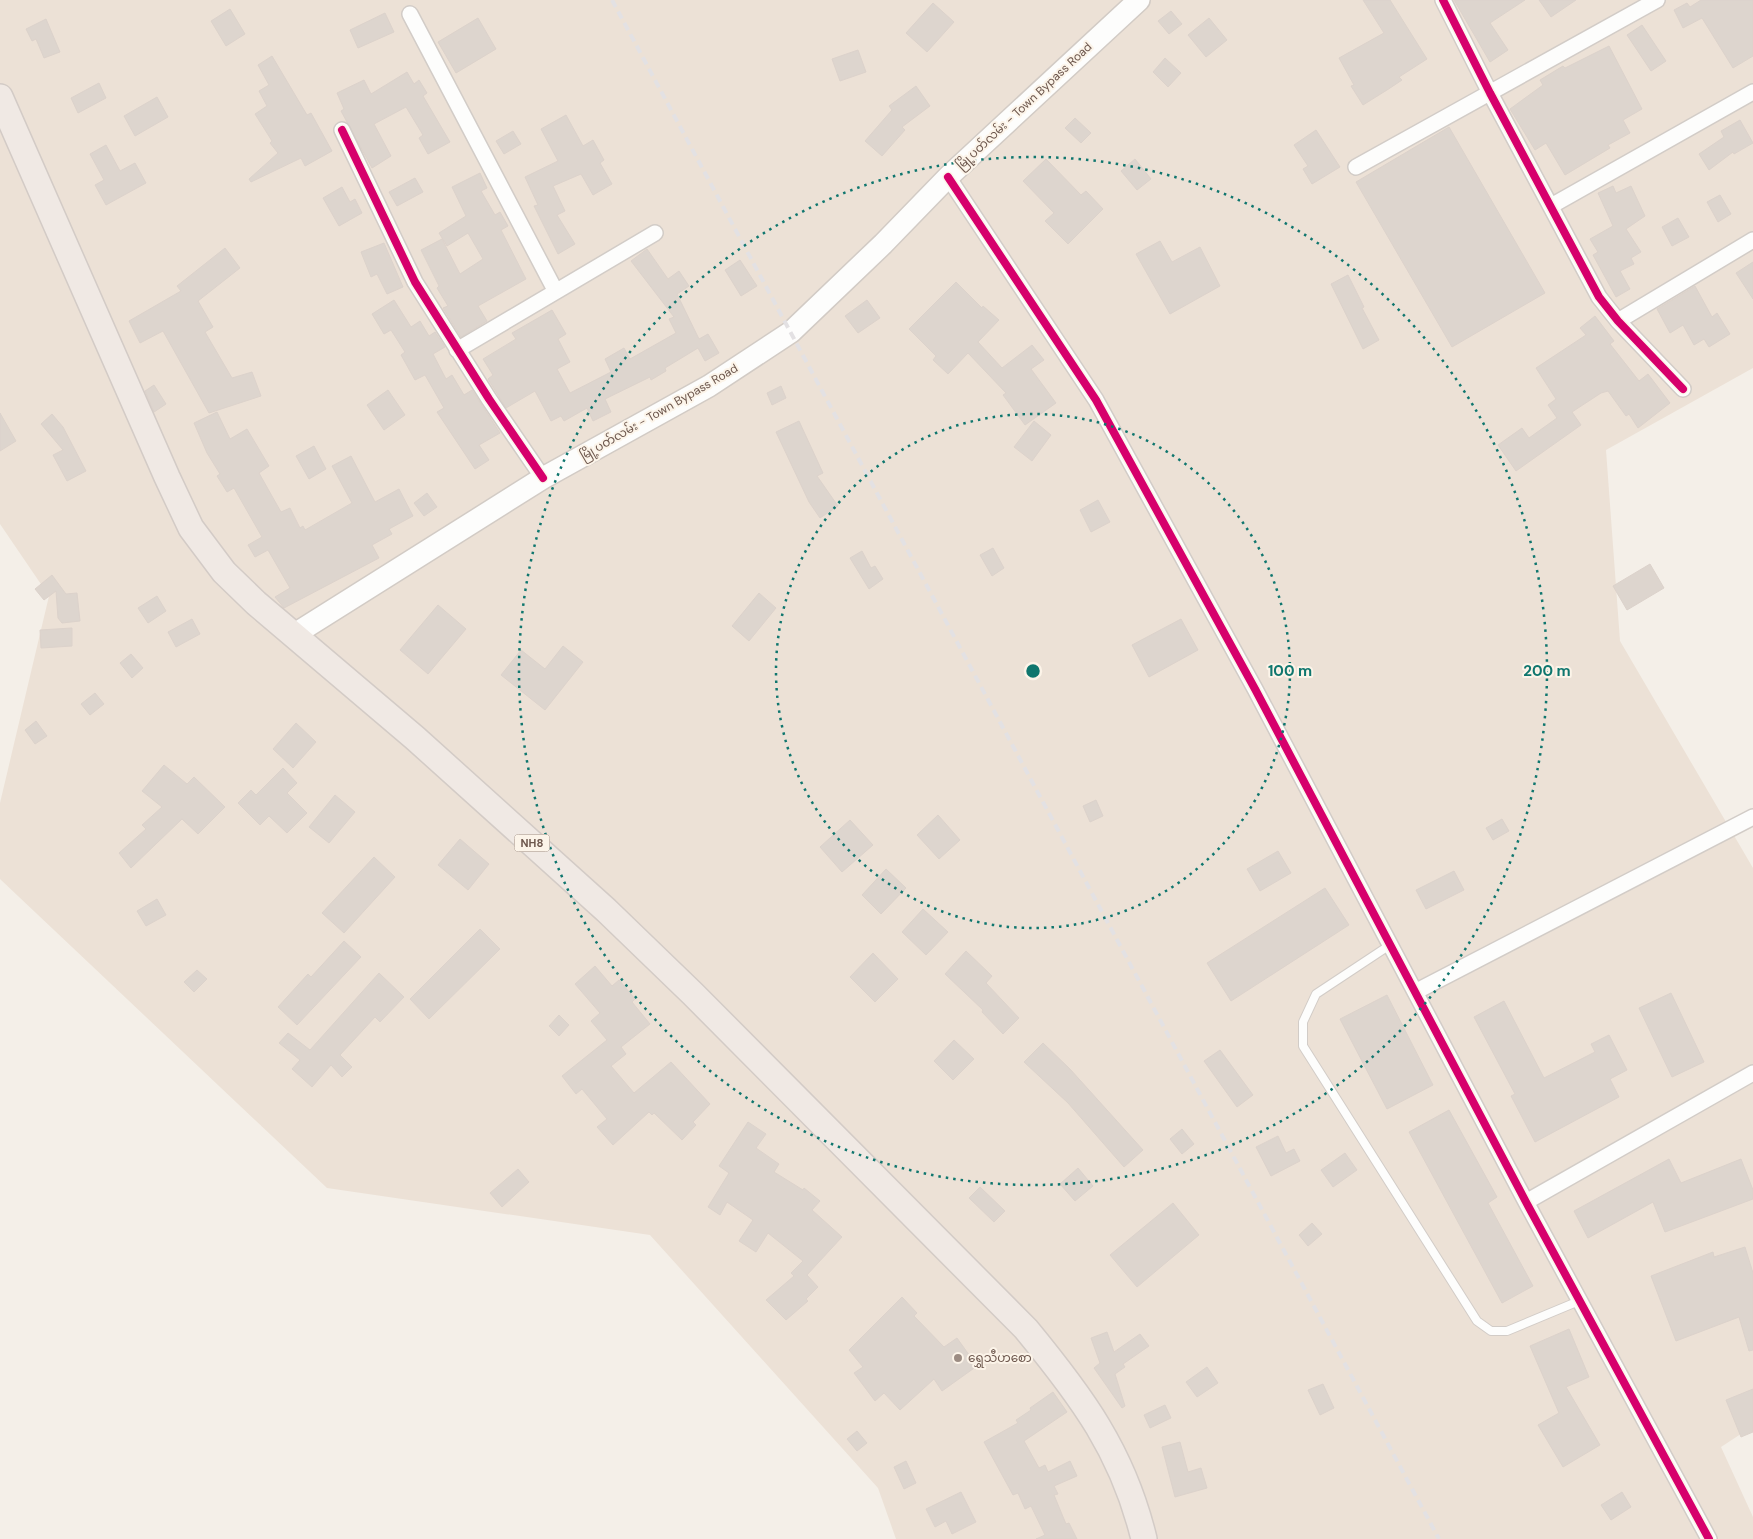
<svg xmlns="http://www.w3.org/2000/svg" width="1753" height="1539" viewBox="0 0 1753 1539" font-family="'DM Sans','Noto Sans Myanmar',sans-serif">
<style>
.residential{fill:#ece1d6}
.building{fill:#ddd5ce;stroke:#dcd2cb}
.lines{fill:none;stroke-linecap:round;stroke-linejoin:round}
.service-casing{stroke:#d2ccc7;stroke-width:10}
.minor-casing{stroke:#d2ccc7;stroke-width:18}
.secondary-casing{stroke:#d2cbc5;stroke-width:24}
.trunk-casing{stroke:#d3cbc6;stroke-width:28}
.service{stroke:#fdfdfc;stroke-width:8}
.minor{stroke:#fdfdfc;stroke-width:15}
.secondary{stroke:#fdfdfc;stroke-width:21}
.trunk{stroke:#f0e9e4;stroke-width:25}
.rail{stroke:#e3e1e3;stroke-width:4;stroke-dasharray:8 5;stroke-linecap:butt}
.cycleway-casing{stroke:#fcf4e9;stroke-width:11}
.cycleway{stroke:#d6006c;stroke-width:8}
.ring{fill:none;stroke:#0f766e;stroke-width:2.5;stroke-dasharray:2.5 5}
.poi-dot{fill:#9c8c83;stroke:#fcf4e9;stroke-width:2}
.labels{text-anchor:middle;stroke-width:4;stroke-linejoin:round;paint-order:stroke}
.shield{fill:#fcf4e9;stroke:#98867c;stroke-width:1}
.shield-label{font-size:11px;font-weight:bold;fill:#6d574d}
.street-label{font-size:12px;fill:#6d574d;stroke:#fcf4e9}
.poi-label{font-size:12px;fill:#6d574d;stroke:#fcf4e9;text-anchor:start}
.centre{fill:#0f766e;stroke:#fcf4e9;stroke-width:2.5}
.ring-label{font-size:15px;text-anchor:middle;font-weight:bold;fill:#0f766e;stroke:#fcf4e9;stroke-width:4;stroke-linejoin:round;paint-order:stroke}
</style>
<rect width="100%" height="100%" fill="#f4efe8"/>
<!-- residential -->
<path class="residential" d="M 0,0 L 1753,0 L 1753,368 L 1606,450 L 1620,641 L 1753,868 L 1753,1426 L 1721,1447 L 1753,1517 L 1753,1539 L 896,1539 L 878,1488 L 650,1235 L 327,1188 L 0,879 L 0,803 L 49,596 L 0,524 Z"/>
<!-- building -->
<path class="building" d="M 1363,0 L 1390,0 L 1427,59 L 1399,77 L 1402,80 L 1387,90 L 1363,105 L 1351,86 L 1354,85 L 1339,58 L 1384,33 Z
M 1454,0 L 1525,0 L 1490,23 L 1508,50 L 1490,62 Z
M 1539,0 L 1576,0 L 1551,17 Z
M 1701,0 L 1753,0 L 1753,56 L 1733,68 L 1702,18 L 1683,28 L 1674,10 L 1687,3 L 1690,7 Z
M 933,3 L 954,22 L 927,52 L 906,33 Z
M 230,9 L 245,34 L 226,46 L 211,21 Z
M 1171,11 L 1182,24 L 1169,34 L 1158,21 Z
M 385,13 L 394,32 L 358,48 L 350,30 Z
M 478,18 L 496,49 L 456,73 L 438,42 Z
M 1209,18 L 1227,40 L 1206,57 L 1188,35 Z
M 46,19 L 60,52 L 44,58 L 36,39 L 32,41 L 26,29 Z
M 1642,25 L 1666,61 L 1651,71 L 1627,35 Z
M 1609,46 L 1642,109 L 1623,120 L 1630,133 L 1608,145 L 1610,148 L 1565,175 L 1546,143 L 1535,150 L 1510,109 L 1543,85 L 1540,80 L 1563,66 L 1565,68 Z
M 858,50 L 866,72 L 840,81 L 832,59 Z
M 272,56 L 307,115 L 311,113 L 332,151 L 305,166 L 301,158 L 251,182 L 249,179 L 278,153 L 270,143 L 272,141 L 255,114 L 267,106 L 259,91 L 269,85 L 258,65 Z
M 1165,58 L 1181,73 L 1168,87 L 1153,72 Z
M 407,72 L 414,84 L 419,80 L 427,93 L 423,96 L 450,142 L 428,154 L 419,138 L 423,135 L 406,107 L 374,124 L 391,156 L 372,168 L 341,111 L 344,109 L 337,93 L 364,80 L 371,94 Z
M 99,83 L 106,98 L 78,113 L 71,98 Z
M 916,86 L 930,106 L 902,127 L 905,130 L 882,156 L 865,141 L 892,110 L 889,106 Z
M 157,97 L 168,117 L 135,136 L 124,116 Z
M 566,115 L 583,146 L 593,140 L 604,160 L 600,163 L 612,184 L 593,195 L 581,174 L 553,186 L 565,211 L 557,215 L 575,244 L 558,254 L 534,206 L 538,205 L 525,177 L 558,161 L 541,129 Z
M 1075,118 L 1091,133 L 1081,143 L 1065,128 Z
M 1740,120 L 1753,143 L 1734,154 L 1733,152 L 1709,170 L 1699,154 L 1724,137 L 1721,131 Z
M 1449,127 L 1545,293 L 1452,347 L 1356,182 Z
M 1316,130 L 1340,167 L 1312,184 L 1303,169 L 1308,166 L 1294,145 Z
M 513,131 L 521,144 L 504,154 L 496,141 Z
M 106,145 L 120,171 L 135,163 L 146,183 L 106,205 L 95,185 L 104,180 L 90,154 Z
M 1046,159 L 1081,195 L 1086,191 L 1103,209 L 1068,244 L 1045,221 L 1054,213 L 1023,181 Z
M 1135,159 L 1151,179 L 1137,190 L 1121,171 Z
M 480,173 L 487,188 L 481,191 L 495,215 L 500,212 L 508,226 L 501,230 L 526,279 L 478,306 L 487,321 L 461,337 L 443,308 L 448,306 L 437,288 L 439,286 L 421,250 L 442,239 L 460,274 L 483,259 L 468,233 L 447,246 L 439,233 L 466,216 L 452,187 Z
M 415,178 L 423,192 L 397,206 L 389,192 Z
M 1613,186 L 1616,193 L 1631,186 L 1645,216 L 1626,229 L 1641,252 L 1631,258 L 1634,264 L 1620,271 L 1630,289 L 1616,297 L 1593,255 L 1598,252 L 1590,239 L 1613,226 L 1598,193 Z
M 342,187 L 350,202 L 355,199 L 362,213 L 339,226 L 323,198 Z
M 1720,195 L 1731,214 L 1718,222 L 1707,202 Z
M 1678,218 L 1689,237 L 1672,246 L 1662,227 Z
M 1160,241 L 1172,262 L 1200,247 L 1220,286 L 1170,314 L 1136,254 Z
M 384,243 L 403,287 L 387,294 L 377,274 L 371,277 L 361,252 Z
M 225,248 L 240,268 L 198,301 L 213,327 L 205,332 L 232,378 L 252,372 L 261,396 L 209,413 L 163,331 L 140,343 L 129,321 L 181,291 L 177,286 Z
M 647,249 L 668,279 L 679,271 L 689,286 L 677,294 L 699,339 L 708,334 L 719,353 L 705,361 L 698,348 L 665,368 L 666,371 L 651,380 L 650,377 L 605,399 L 611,412 L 593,421 L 587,408 L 564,421 L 561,416 L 551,421 L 535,391 L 506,408 L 488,379 L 493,375 L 483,359 L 516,339 L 512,333 L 552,310 L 566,334 L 558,339 L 570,362 L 557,369 L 570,393 L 611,372 L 605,359 L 624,348 L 630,359 L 676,333 L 669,319 L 674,317 L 631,261 Z
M 740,260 L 757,286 L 741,296 L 725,270 Z
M 1753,262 L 1753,299 L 1736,273 Z
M 1348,275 L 1364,307 L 1362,308 L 1379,340 L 1363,349 L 1331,284 Z
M 956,282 L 982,308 L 983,306 L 999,320 L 978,342 L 1002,368 L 1032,345 L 1044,360 L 1031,369 L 1056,403 L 1025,425 L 1003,395 L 1006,393 L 968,353 L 948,374 L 933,360 L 936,356 L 909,329 Z
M 1695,286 L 1712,317 L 1717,313 L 1730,334 L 1709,347 L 1704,339 L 1694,345 L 1683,325 L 1670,333 L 1657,309 Z
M 394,300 L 411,327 L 420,321 L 429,336 L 435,332 L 445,347 L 433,354 L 446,379 L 452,375 L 464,395 L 472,390 L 500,433 L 479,445 L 489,460 L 475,469 L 437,412 L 444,408 L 425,375 L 415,380 L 401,355 L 405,352 L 391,330 L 384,334 L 372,314 Z
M 867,300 L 880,318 L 858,333 L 845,316 Z
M 1595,316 L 1614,341 L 1610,344 L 1639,381 L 1648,374 L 1670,403 L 1638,428 L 1629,414 L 1626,416 L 1608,391 L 1601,393 L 1572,412 L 1581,425 L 1516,471 L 1498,445 L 1522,428 L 1529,438 L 1557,418 L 1548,405 L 1556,399 L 1536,368 L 1586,335 L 1580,328 Z
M 154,385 L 166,404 L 154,412 L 145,391 Z
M 781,386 L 786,398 L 772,405 L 767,393 Z
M 388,390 L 405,415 L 384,430 L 367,405 Z
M 217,412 L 230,439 L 247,429 L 269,466 L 259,473 L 281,512 L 290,508 L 300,528 L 303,526 L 305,530 L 352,503 L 332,466 L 351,456 L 375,502 L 399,489 L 413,516 L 389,529 L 392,534 L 372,545 L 379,558 L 284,608 L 275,597 L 290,588 L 268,550 L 255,557 L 248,545 L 262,537 L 234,488 L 227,492 L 217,476 L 220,474 L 207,453 L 194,423 Z
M 0,413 L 16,441 L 0,451 Z
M 52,414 L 63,427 L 86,471 L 67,481 L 53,455 L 63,450 L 41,424 Z
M 799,421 L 823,473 L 817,476 L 838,506 L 820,518 L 809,502 L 776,432 Z
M 1034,421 L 1051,435 L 1032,461 L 1014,447 Z
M 314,446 L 326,469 L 309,479 L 296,456 Z
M 427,493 L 437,507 L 424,516 L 414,503 Z
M 1098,500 L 1110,522 L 1091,532 L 1080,510 Z
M 993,548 L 1004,568 L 992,576 L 980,555 Z
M 862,551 L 871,568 L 875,566 L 883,579 L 869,589 L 850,558 Z
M 1650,564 L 1664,588 L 1627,610 L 1613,586 Z
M 52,575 L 66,594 L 77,593 L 80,621 L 62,623 L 58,618 L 56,591 L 44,600 L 35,589 Z
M 759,593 L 776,608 L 749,641 L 732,626 Z
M 157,596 L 166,611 L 148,623 L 138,608 Z
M 438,605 L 466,629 L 428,674 L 400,650 Z
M 192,619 L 200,634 L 176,647 L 168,632 Z
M 1181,619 L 1198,650 L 1149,677 L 1132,645 Z
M 72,628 L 72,646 L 41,648 L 40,630 Z
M 563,646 L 583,662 L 545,710 L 501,675 L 521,650 L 545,669 Z
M 131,654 L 143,668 L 132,678 L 120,663 Z
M 95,693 L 104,704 L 90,715 L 81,704 Z
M 36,721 L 47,736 L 35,744 L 25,730 Z
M 296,723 L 316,742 L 293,768 L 273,749 Z
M 164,765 L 187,784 L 194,777 L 225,807 L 198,834 L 182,819 L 131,868 L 119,853 L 146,829 L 142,825 L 162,807 L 142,791 Z
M 283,768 L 297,783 L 287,793 L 307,813 L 287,833 L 269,816 L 260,825 L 238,803 L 251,790 L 256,795 Z
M 335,795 L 355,812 L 329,843 L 309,827 Z
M 1096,800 L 1103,816 L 1090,822 L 1083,806 Z
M 938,815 L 960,840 L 939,859 L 917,835 Z
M 1502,819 L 1509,831 L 1493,840 L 1486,828 Z
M 850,820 L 873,845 L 842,872 L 820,847 Z
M 460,839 L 489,864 L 468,890 L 438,865 Z
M 1278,851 L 1291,873 L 1260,891 L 1247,869 Z
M 374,857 L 395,877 L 344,933 L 322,913 Z
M 886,869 L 906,888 L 881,914 L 862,895 Z
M 1454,871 L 1464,890 L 1426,909 L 1416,890 Z
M 1325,888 L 1349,925 L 1231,1001 L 1207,963 Z
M 157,899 L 166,915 L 146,926 L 137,911 Z
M 923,909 L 948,932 L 926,955 L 902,932 Z
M 480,929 L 500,949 L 429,1019 L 410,999 Z
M 344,941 L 361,957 L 297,1025 L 278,1007 L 308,974 L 311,977 Z
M 966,951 L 992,976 L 986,983 L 1019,1018 L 1003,1034 L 982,1012 L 983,1010 L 945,974 Z
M 873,953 L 898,979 L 875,1002 L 850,977 Z
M 595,966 L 612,986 L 619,980 L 635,999 L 632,1002 L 650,1024 L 621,1047 L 626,1054 L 611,1066 L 634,1093 L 671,1062 L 710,1104 L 693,1122 L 696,1125 L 682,1140 L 654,1113 L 652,1115 L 649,1112 L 613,1145 L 597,1127 L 607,1119 L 582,1089 L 576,1094 L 562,1076 L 607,1040 L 591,1021 L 600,1013 L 575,984 Z
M 197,970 L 207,979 L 194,992 L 184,982 Z
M 379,973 L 404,997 L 380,1022 L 375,1017 L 340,1055 L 352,1067 L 342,1077 L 331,1065 L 312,1087 L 292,1069 L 300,1060 L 279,1043 L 288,1033 L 310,1050 Z
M 1671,993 L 1704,1062 L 1672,1077 L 1639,1008 Z
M 1387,995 L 1433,1085 L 1387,1109 L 1340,1019 Z
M 1504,1001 L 1544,1078 L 1595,1052 L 1591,1044 L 1609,1035 L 1627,1070 L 1610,1079 L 1619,1097 L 1535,1142 L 1511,1096 L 1515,1094 L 1474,1017 Z
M 559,1015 L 569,1025 L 559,1036 L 549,1026 Z
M 954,1040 L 974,1059 L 953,1080 L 934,1061 Z
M 1043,1043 L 1070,1069 L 1143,1150 L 1124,1167 L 1068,1103 L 1024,1062 Z
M 1220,1050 L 1253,1095 L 1237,1107 L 1204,1061 Z
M 1449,1110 L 1497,1197 L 1488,1203 L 1533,1286 L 1502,1303 L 1409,1132 Z
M 748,1122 L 766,1134 L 756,1148 L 779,1164 L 774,1172 L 803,1190 L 804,1188 L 820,1201 L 812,1210 L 842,1237 L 807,1275 L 818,1287 L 806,1299 L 808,1301 L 786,1320 L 766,1300 L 794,1276 L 791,1273 L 803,1261 L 768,1233 L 756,1252 L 739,1241 L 753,1220 L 727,1202 L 720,1215 L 708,1207 L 729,1173 L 719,1166 Z
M 1182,1129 L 1194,1144 L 1182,1154 L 1170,1139 Z
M 1278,1136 L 1286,1153 L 1294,1149 L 1300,1161 L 1271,1176 L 1256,1147 Z
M 1345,1153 L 1357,1170 L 1333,1187 L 1321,1170 Z
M 1669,1159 L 1681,1183 L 1741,1159 L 1753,1190 L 1753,1199 L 1665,1232 L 1653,1202 L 1588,1238 L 1574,1211 Z
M 1078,1168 L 1093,1186 L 1075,1201 L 1060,1184 Z
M 518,1169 L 529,1182 L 502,1207 L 490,1193 Z
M 980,1187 L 1005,1211 L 994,1222 L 969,1198 Z
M 1173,1203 L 1199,1235 L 1137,1287 L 1110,1255 Z
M 1312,1223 L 1322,1234 L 1308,1246 L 1299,1235 Z
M 1745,1247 L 1753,1273 L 1753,1350 L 1749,1351 L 1739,1317 L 1676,1341 L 1651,1276 L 1713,1252 L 1714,1257 Z
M 902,1297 L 917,1313 L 914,1316 L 944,1347 L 957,1338 L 977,1366 L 942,1391 L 934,1379 L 900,1410 L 884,1393 L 875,1401 L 854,1373 L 863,1367 L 849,1350 Z
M 1569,1329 L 1589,1377 L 1566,1387 L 1600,1445 L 1563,1467 L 1538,1425 L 1559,1413 L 1530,1346 Z
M 1107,1332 L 1114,1352 L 1140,1334 L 1149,1346 L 1123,1364 L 1125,1367 L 1115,1374 L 1125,1406 L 1122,1408 L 1094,1368 L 1100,1363 L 1091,1338 Z
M 1207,1367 L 1218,1383 L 1197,1397 L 1186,1382 Z
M 1323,1384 L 1334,1408 L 1320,1415 L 1308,1390 Z
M 1753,1389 L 1753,1432 L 1741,1437 L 1726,1400 Z
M 1053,1392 L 1067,1412 L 1024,1441 L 1039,1468 L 1045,1465 L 1048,1472 L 1070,1461 L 1077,1476 L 1054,1486 L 1058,1494 L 1054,1495 L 1066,1524 L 1069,1523 L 1077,1539 L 1036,1539 L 1045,1535 L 1031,1506 L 1025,1509 L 1018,1493 L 1013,1495 L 984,1442 L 1018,1423 L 1016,1420 L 1031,1410 L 1030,1408 Z
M 1165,1405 L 1171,1418 L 1150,1428 L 1144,1415 Z
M 857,1431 L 867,1443 L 857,1451 L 847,1439 Z
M 1180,1442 L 1188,1472 L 1201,1468 L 1207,1488 L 1175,1497 L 1162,1447 Z
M 906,1461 L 916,1483 L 904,1489 L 894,1467 Z
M 961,1492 L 976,1522 L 952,1534 L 946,1521 L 935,1527 L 926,1509 Z
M 1622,1492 L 1631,1507 L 1611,1520 L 1601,1505 Z"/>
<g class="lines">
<!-- service casing -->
<g class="service-casing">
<path id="service" d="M 1390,945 L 1316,994 L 1303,1022 L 1303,1046 L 1477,1321 L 1491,1331 L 1507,1331 L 1579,1301"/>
</g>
<!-- minor casing -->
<g class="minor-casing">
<path id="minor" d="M 1443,0 L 1490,93 L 1599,297 L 1618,321 L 1683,389
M 410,14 L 555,290
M 342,130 L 415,282 L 489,399 L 543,478
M 1356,167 L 1657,0
M 948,177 L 1096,400 L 1255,689 L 1526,1202 L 1709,1539
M 1551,206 L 1753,92
M 1618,321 L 1753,240
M 457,350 L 655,233
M 1415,992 L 1753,817
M 1526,1202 L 1753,1073"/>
</g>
<!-- secondary casing -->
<g class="secondary-casing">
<path id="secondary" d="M 295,634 L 543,478 L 709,386 L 791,332 L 883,244 L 948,177 L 1139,0"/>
</g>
<!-- trunk casing -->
<g class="trunk-casing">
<path id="trunk" d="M 0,97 L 167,477 L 191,528 L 224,572 L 256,603 L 415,738 L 606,910 L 693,994 L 1026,1329 C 1082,1397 1123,1452 1144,1539"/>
</g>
<!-- service -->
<use href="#service" class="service"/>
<!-- minor -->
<use href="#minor" class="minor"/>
<!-- secondary -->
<use href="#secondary" class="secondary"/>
<!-- trunk -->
<use href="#trunk" class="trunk"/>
<!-- rail -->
<path class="rail" d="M 612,0 L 1439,1539"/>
<!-- cycleway casing -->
<g class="cycleway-casing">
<path id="cycleway" d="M 1443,0 L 1490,93 L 1599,297 L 1618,321 L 1683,389
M 342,130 L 415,282 L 489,399 L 543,478
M 948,177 L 1096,400 L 1255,689 L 1526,1202 L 1709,1539"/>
</g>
<!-- cycleway -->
<use href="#cycleway" class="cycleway"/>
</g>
<!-- distance rings -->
<g class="ring">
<circle cx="1033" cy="671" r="257"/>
<circle cx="1033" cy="671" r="514"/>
</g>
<!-- markers -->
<circle class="poi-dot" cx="958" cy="1358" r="5"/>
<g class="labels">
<!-- shield labels -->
<rect class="shield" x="514.5" y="834.5" width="35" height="17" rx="4"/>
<g class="shield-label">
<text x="532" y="847">NH8</text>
</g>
<!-- street labels -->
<g class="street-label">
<text transform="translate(1024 106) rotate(-43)" y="4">မြို့ပတ်လမ်း - Town Bypass Road</text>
<text transform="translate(659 412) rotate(-30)" y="4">မြို့ပတ်လမ်း - Town Bypass Road</text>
</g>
<!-- poi labels -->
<g class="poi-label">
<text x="968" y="1362">ရွှေသီဟစော</text>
</g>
</g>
<circle cx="1033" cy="671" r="8" class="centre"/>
<g class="ring-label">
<text x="1290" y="676">100 m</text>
<text x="1547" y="676">200 m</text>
</g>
</svg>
